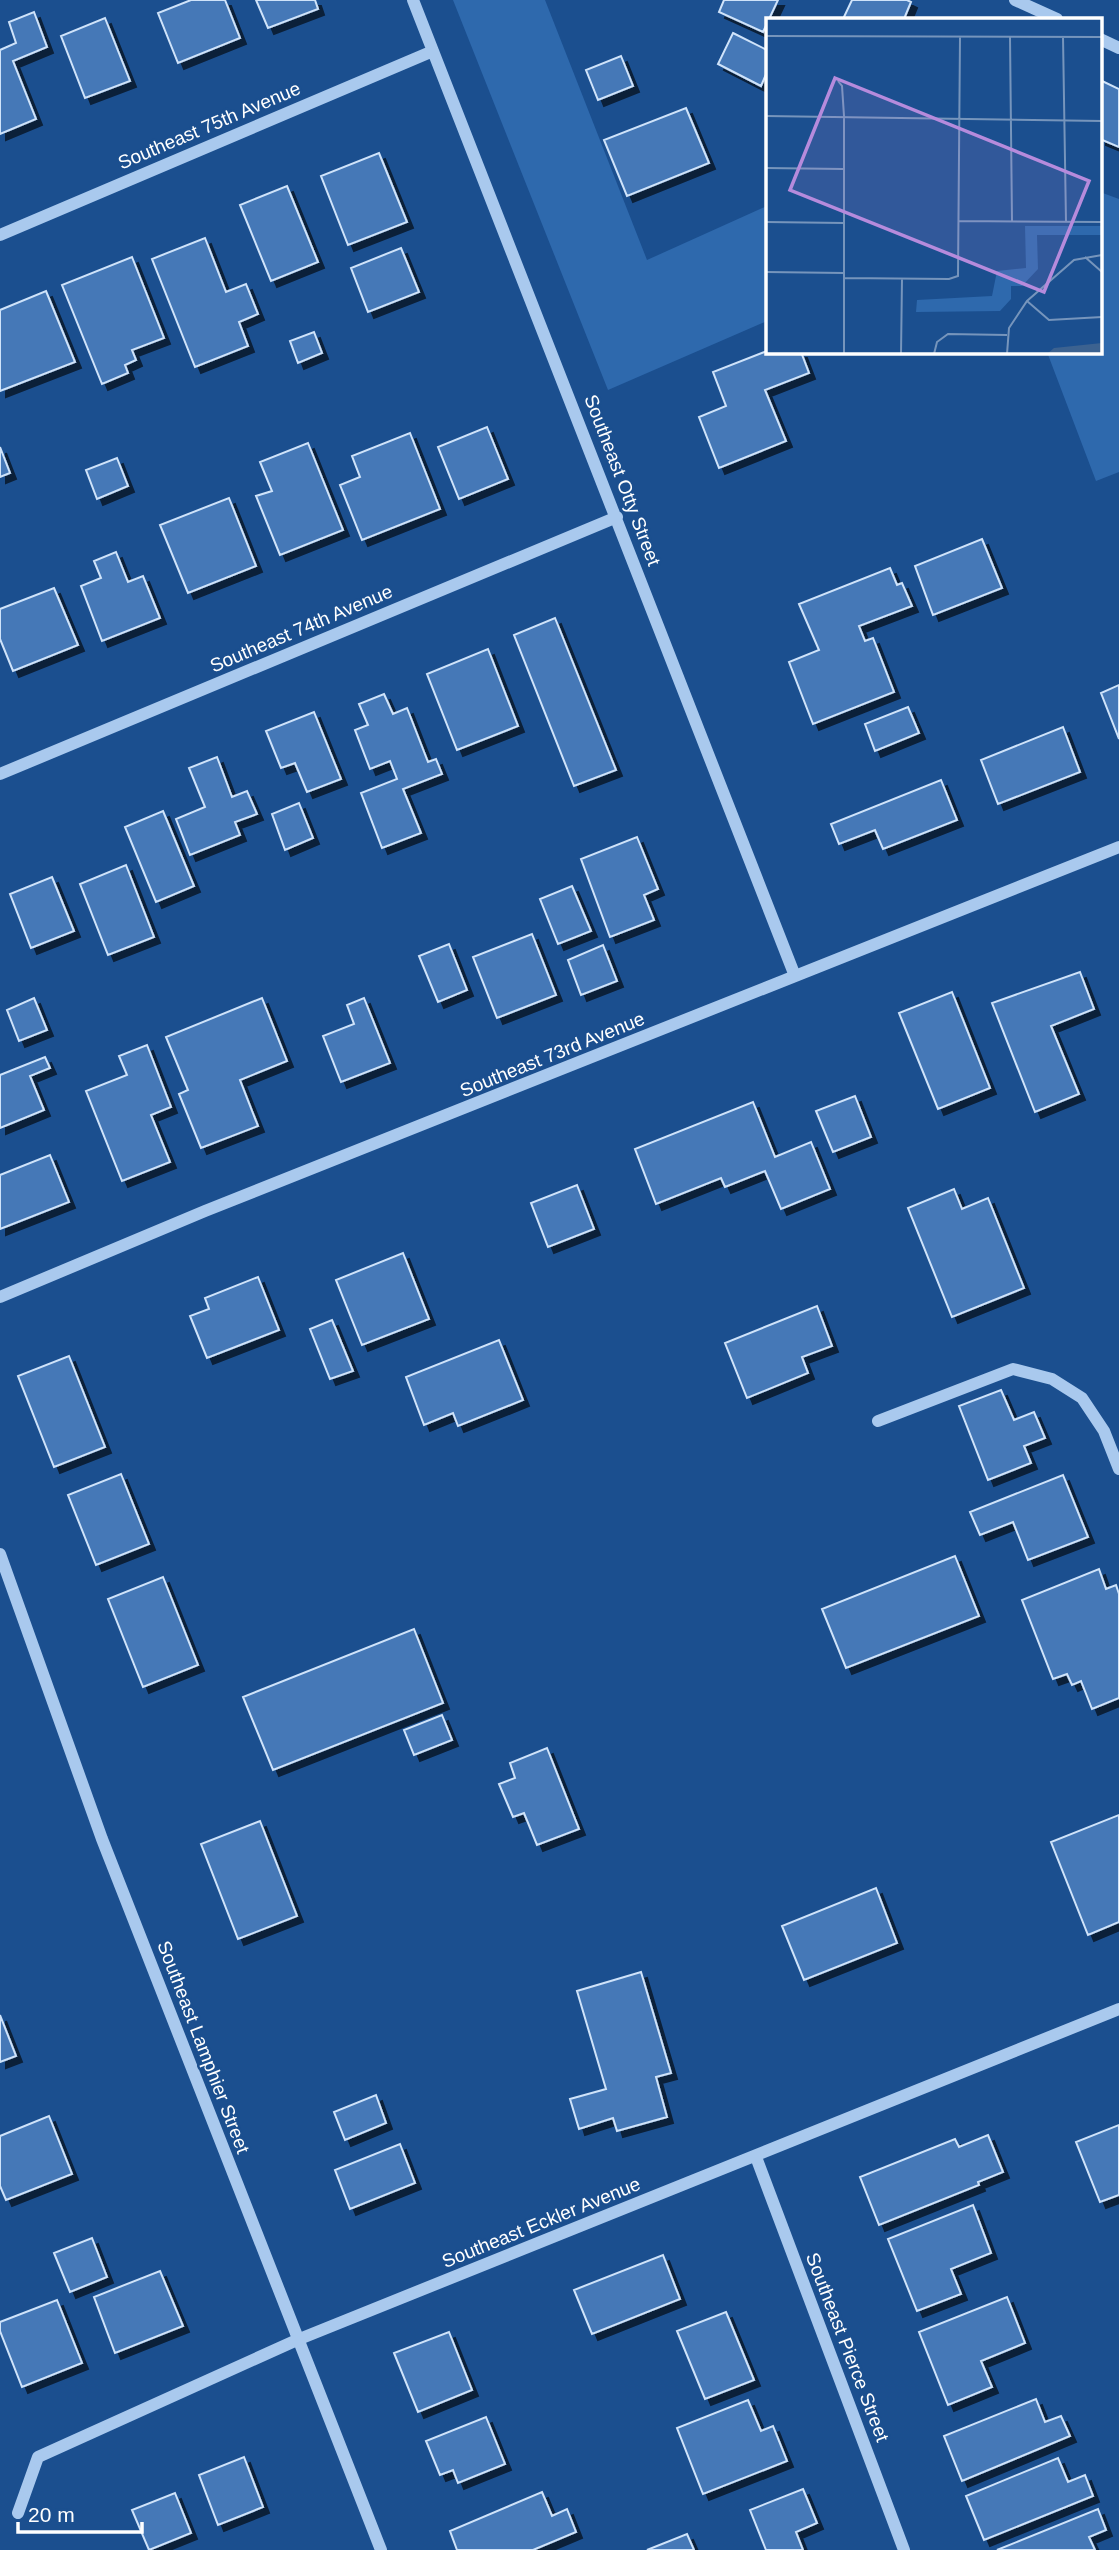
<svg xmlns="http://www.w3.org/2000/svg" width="1119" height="2550" viewBox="0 0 1119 2550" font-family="Arial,sans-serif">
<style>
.green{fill:#2e69ad}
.building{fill:#4478b7;stroke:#cfe3fa;stroke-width:2;filter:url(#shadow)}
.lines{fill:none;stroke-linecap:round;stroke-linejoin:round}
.minor{stroke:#a9c9ee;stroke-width:12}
.labels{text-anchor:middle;stroke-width:5;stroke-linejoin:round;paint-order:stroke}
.street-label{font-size:19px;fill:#fff;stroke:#1b4f8f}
.inset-road{fill:none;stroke:#7695bc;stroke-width:2}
.view{fill:#b68bdc;fill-opacity:0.15;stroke:#b68bdc;stroke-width:3.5}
.inset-edge{fill:none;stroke:#fff;stroke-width:3.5}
</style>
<defs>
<filter id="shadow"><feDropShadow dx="6" dy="6" stdDeviation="0" flood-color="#0009"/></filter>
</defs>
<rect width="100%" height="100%" fill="#1b4f8f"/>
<!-- green -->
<path class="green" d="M 453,0 L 545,0 L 647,260 L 767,206 L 767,321 L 608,390 Z
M 1100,192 L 1119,199 L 1119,472 L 1096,481 L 1047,352 L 1100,352 Z"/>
<!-- building -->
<path class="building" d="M 191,0 L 225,0 L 240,38 L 178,63 L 158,13 Z
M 256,0 L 315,0 L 318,9 L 268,28 Z
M 724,0 L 778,0 L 763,32 L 719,12 Z
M 852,0 L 907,0 L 911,2 L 904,19 L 843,19 Z
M 34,12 L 47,47 L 13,61 L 36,119 L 0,134 L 0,50 L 16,43 L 9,22 Z
M 105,18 L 130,81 L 85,98 L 61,36 Z
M 733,33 L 767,50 L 767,72 L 761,86 L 718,64 Z
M 621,56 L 633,86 L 598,100 L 586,70 Z
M 1100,80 L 1119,89 L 1119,147 L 1100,139 Z
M 686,108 L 709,163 L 627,196 L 604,140 Z
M 379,153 L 407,222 L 348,245 L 321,176 Z
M 287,186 L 318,262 L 271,281 L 240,205 Z
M 205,238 L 226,292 L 246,284 L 258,314 L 239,322 L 248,346 L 195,367 L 152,259 Z
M 401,248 L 419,292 L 368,312 L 351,268 Z
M 132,257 L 164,338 L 132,350 L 136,360 L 125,365 L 128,373 L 102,384 L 62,285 Z
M 46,291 L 75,362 L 0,391 L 0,310 Z
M 314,332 L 322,353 L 298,363 L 290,341 Z
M 767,351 L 801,352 L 809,373 L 765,390 L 786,441 L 719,468 L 699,417 L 726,406 L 713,372 Z
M 487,427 L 508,479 L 459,499 L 438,447 Z
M 410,433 L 440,509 L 362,540 L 340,485 L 360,477 L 352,456 Z
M 308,443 L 343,530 L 280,555 L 256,496 L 272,491 L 260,462 Z
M 0,447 L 10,473 L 0,477 Z
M 117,458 L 128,486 L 97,499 L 86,470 Z
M 229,498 L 256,566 L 188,593 L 160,525 Z
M 982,539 L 1002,588 L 933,615 L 915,566 Z
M 116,552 L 128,582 L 143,576 L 160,618 L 102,641 L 81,586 L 101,578 L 94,561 Z
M 890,568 L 897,585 L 902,583 L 912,606 L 859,626 L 865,641 L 873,638 L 894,692 L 813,724 L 789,662 L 819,650 L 799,604 Z
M 54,588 L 78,645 L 13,671 L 0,639 L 0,609 Z
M 555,618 L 616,770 L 574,786 L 514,635 Z
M 488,649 L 518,726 L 457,750 L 427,674 Z
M 1119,685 L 1119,739 L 1101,693 Z
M 384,694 L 393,714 L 407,708 L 428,762 L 436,759 L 442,774 L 403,789 L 421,833 L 382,848 L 361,793 L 397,779 L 390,761 L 370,769 L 355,730 L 368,725 L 359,704 Z
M 908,707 L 919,733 L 875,751 L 865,724 Z
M 314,712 L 341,779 L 307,792 L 295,763 L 281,768 L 266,731 Z
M 1063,727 L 1080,772 L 998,804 L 981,760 Z
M 217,757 L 232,797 L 247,791 L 257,814 L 235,822 L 240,835 L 190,855 L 176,819 L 205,807 L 189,768 Z
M 941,780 L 957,820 L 883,849 L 875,830 L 839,844 L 831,824 Z
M 299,803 L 313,838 L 285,850 L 272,814 Z
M 163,811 L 194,886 L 156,902 L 125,827 Z
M 637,837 L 658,889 L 644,895 L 654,920 L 610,937 L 581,859 Z
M 126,865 L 154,937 L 108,955 L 80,884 Z
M 52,877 L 74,931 L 31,948 L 10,894 Z
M 572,886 L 591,931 L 558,944 L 540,899 Z
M 532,934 L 556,995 L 497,1018 L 473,957 Z
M 449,944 L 467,990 L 438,1002 L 419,956 Z
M 603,945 L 617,981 L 581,995 L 568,960 Z
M 1080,972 L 1094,1009 L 1051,1026 L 1079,1094 L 1035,1112 L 992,1003 Z
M 952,992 L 990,1088 L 938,1109 L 899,1013 Z
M 34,998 L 47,1030 L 19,1041 L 7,1010 Z
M 262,998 L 287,1061 L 240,1080 L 258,1126 L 201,1148 L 179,1094 L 188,1090 L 166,1037 Z
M 364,998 L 390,1063 L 341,1082 L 323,1036 L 354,1024 L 347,1005 Z
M 147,1045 L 171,1107 L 151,1115 L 170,1162 L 122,1181 L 86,1091 L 127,1075 L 119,1056 Z
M 45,1057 L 50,1068 L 30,1076 L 44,1110 L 0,1128 L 0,1075 Z
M 855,1096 L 871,1137 L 833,1152 L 816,1111 Z
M 753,1102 L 775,1157 L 811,1142 L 830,1189 L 781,1209 L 765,1171 L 725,1187 L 721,1178 L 656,1204 L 635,1149 Z
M 50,1155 L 69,1202 L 0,1229 L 0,1175 Z
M 577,1185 L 594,1229 L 548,1247 L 531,1203 Z
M 954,1189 L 962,1209 L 988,1198 L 1024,1288 L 952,1317 L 908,1208 Z
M 403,1253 L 429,1319 L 362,1345 L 336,1280 Z
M 258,1277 L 279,1330 L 207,1358 L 190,1316 L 209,1309 L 205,1298 Z
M 817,1306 L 832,1346 L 802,1357 L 808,1373 L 747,1398 L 725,1343 Z
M 332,1320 L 353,1371 L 330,1379 L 310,1329 Z
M 499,1340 L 523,1400 L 458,1426 L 453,1413 L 424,1425 L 406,1377 Z
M 69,1356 L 105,1447 L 54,1467 L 18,1376 Z
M 1001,1390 L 1014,1420 L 1034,1412 L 1045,1438 L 1024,1446 L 1031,1463 L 988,1480 L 959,1406 Z
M 121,1474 L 149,1544 L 96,1565 L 68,1495 Z
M 1063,1475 L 1088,1537 L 1028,1560 L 1013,1522 L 980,1535 L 970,1512 Z
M 955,1556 L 979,1616 L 846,1668 L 822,1609 Z
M 1099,1569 L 1106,1589 L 1116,1585 L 1119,1594 L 1119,1698 L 1092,1709 L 1081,1681 L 1072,1685 L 1067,1674 L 1053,1679 L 1022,1600 Z
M 163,1577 L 198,1665 L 143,1687 L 108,1599 Z
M 414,1629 L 443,1703 L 273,1770 L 243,1697 Z
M 442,1715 L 452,1740 L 414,1755 L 404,1730 Z
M 547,1748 L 579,1829 L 537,1845 L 524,1813 L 513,1817 L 499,1784 L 515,1778 L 510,1763 Z
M 1119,1815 L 1119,1922 L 1088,1935 L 1051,1842 Z
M 260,1821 L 297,1916 L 238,1939 L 201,1844 Z
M 876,1888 L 897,1943 L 804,1980 L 782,1926 Z
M 641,1972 L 671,2073 L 656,2077 L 667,2117 L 617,2131 L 613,2118 L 579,2129 L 570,2099 L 606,2089 L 577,1991 Z
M 0,2015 L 16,2056 L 0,2062 Z
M 376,2095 L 386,2123 L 345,2140 L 334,2112 Z
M 49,2116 L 72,2174 L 6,2200 L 0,2186 L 0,2136 Z
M 1119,2125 L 1119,2195 L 1100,2202 L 1076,2142 Z
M 988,2135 L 1003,2172 L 978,2182 L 979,2185 L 879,2225 L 860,2177 L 955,2139 L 959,2147 Z
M 400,2144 L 415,2183 L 350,2209 L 335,2170 Z
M 973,2205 L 991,2253 L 951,2269 L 961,2294 L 917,2311 L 888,2239 Z
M 92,2238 L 107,2277 L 70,2292 L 54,2253 Z
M 663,2255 L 680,2299 L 592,2334 L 574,2290 Z
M 160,2271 L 183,2326 L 115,2353 L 94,2297 Z
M 1007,2297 L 1025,2343 L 981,2361 L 992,2387 L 948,2405 L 919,2332 Z
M 57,2300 L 82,2363 L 22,2387 L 0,2331 L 0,2322 Z
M 726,2312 L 754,2380 L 705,2399 L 677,2331 Z
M 449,2332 L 472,2390 L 418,2412 L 394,2353 Z
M 1036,2399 L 1045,2422 L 1061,2416 L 1070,2436 L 962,2481 L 944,2436 Z
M 748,2400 L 761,2431 L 773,2426 L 787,2461 L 703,2494 L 677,2428 Z
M 486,2417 L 505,2464 L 458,2483 L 453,2470 L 440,2475 L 426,2441 Z
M 244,2457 L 263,2507 L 218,2525 L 199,2475 Z
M 1058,2458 L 1068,2482 L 1085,2475 L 1093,2496 L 984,2540 L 966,2496 Z
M 803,2489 L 817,2523 L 796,2532 L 803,2550 L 766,2550 L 750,2510 Z
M 542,2492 L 552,2516 L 567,2509 L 576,2532 L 533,2550 L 457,2550 L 450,2531 Z
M 175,2493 L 191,2533 L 149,2550 L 132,2510 Z
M 1098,2509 L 1106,2530 L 1089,2537 L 1095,2550 L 997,2550 Z
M 687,2534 L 694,2550 L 647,2550 Z"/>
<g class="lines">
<!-- minor -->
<path class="minor" d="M 413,0 L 795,976
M 1015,0 L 1057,19
M 1100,39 L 1119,48
M 0,235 L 433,51
M 0,774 L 617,517
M 0,1297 L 205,1211 L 1119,847
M 878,1421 L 1013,1369 L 1052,1379 L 1082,1398 L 1104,1431 L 1119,1469
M 0,1554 L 102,1839 L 381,2550
M 756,2157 L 904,2550
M 18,2513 L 38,2457 L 297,2340 L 1119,2009"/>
</g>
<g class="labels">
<!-- street labels -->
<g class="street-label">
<text transform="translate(209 125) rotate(-23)" y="7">Southeast 75th Avenue</text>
<text transform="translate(623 480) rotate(69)" y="7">Southeast Otty Street</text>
<text transform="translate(301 628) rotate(-23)" y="7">Southeast 74th Avenue</text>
<text transform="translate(552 1054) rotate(-22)" y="7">Southeast 73rd Avenue</text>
<text transform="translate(204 2047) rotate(69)" y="7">Southeast Lamphier Street</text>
<text transform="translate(541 2222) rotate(-22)" y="7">Southeast Eckler Avenue</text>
<text transform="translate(848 2347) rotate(69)" y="7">Southeast Pierce Street</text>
</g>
</g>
<!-- overview -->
<g transform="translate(766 18)">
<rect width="336" height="336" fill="#1b4f8f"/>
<path d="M 259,208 L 336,208 L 336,217 L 271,217 L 272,251 L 256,268 L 245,268 L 245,281 L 234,293 L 150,294 L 151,282 L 226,278 L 231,253 L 260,250 Z" fill="#2e69ad"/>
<path d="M 336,325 L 336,336 L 281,336 L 288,330 Z" fill="#3c6290"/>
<path class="inset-road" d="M 0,18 L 336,19M 244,19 L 246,204M 297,19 L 300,204M 72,63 L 76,68 L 78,98 L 78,336M 0,98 L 336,103M 0,150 L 77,151M 193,203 L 336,204M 0,204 L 78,205M 319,239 L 336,254M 0,254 L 78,255M 78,260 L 183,261 L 192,258 L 194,19M 261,283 L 283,302 L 336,299M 135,336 L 136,261M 168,336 L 171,324 L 182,316 L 241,317M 241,336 L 243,310 L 261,283 L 308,242 L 336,237"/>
<path class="view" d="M 69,60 L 323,163 L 278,274 L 24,172 Z"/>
<rect width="336" height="336" class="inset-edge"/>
</g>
<!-- scale -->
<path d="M18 2522v10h124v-10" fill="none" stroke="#ffffff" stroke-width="3.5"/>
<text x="28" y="2522" font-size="21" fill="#ffffff" stroke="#1b4f8f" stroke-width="5" paint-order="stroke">20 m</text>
</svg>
